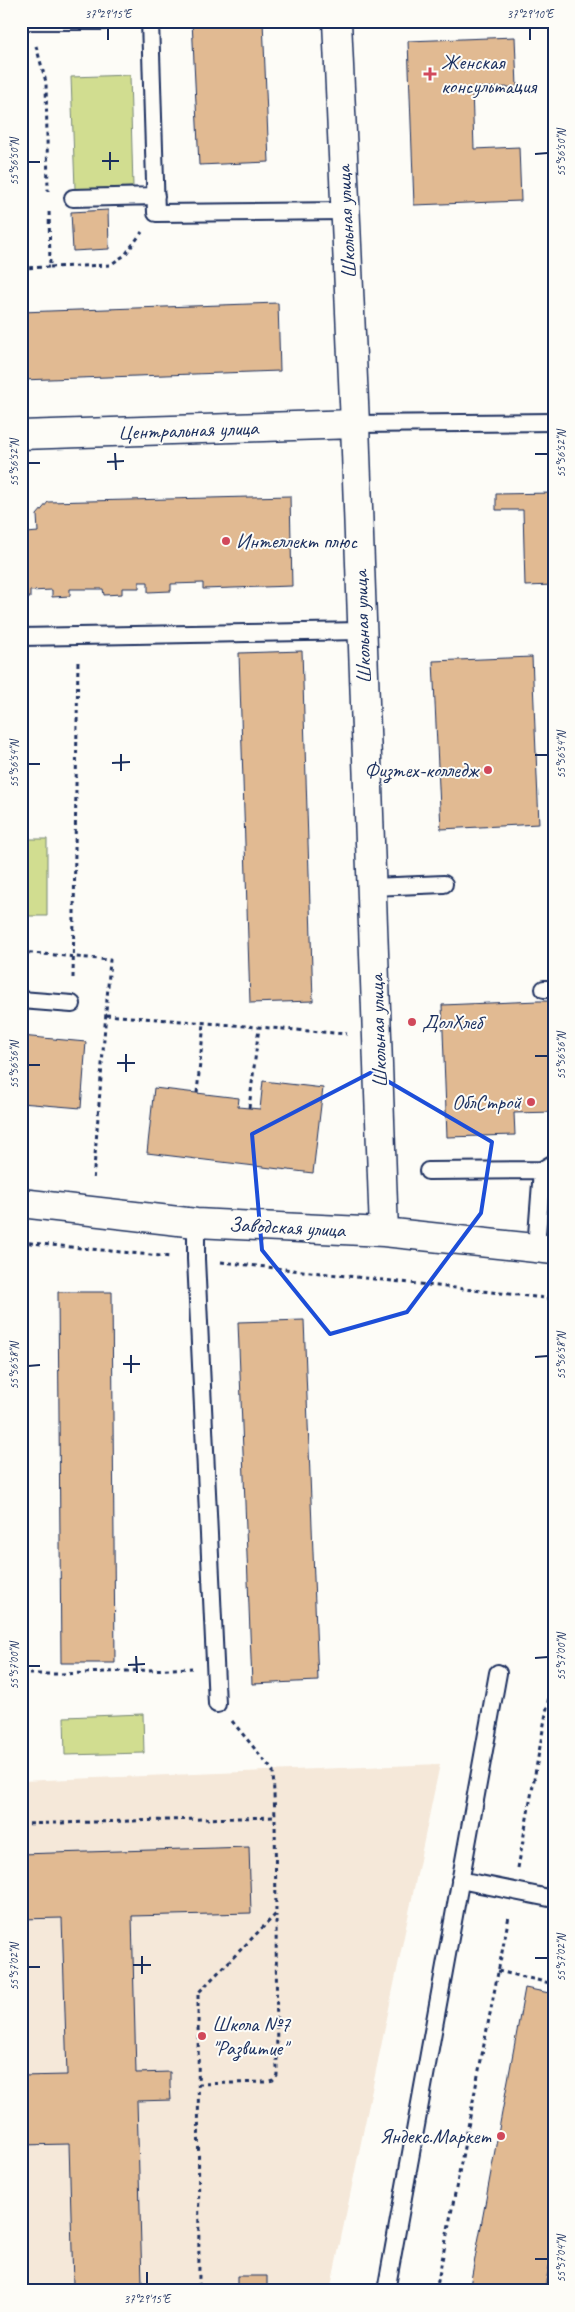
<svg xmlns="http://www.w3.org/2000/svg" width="575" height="2312" viewBox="0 0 575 2312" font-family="Caveat,sans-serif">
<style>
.built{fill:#f5e8d9}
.green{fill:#d1dd90;stroke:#768677}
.building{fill:#e1ba92;stroke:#1b2f5e}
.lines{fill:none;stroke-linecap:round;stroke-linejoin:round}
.service-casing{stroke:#1b2f5e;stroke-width:20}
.minor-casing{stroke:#1b2f5e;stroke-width:31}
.path{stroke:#1b2f5e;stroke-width:3;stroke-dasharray:4 4;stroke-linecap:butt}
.service{stroke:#fdfcf7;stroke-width:16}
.minor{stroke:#fdfcf7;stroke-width:28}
.marked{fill:none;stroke:#1d4ed8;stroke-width:4;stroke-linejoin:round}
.ticks{fill:none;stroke:#1b2f5e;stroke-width:2}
.poi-dot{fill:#d1495b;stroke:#fdfcf7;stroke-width:2}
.labels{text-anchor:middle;stroke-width:4;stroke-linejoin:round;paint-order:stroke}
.poi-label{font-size:21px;fill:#1b2f5e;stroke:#fdfcf7;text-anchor:start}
.street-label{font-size:21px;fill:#1b2f5e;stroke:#fdfcf7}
.neatline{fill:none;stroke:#1b2f5e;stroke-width:2}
.ticks-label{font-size:12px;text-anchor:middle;fill:#1b2f5e}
</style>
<rect width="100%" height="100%" fill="#fdfcf7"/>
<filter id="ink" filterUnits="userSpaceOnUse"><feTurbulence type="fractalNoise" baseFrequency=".02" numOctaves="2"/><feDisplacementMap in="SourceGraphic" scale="10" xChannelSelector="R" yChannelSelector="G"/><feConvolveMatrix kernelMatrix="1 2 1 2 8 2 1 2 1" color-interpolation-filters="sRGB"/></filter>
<g filter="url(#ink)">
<!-- built -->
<path class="built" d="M 440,1764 L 330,2291 L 21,2291 L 21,1781 Z"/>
<!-- green -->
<path class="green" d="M 130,75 L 133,187 L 75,189 L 71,77 Z
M 21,839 L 47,839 L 47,916 L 21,916 Z
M 143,1714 L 144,1753 L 65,1755 L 64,1717 Z"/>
<!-- building -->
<path class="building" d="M 192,21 L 263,21 L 269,162 L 199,165 Z
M 515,37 L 517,87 L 472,88 L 474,149 L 519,147 L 521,201 L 414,205 L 408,41 Z
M 21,101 L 27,252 L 21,252 Z
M 108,210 L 109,249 L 73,251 L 71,212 Z
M 278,303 L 280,371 L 21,380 L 21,312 Z
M 554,493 L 554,585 L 525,586 L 523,510 L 496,510 L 496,494 Z
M 290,496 L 292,586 L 203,589 L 203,583 L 171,584 L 171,591 L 148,592 L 148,582 L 139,582 L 139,588 L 122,588 L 122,594 L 104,595 L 103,589 L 70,589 L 70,596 L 52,597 L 52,590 L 30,591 L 30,598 L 21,598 L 21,526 L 27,526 L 27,533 L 38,532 L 37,515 L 48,502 Z
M 302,651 L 313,1001 L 250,1003 L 239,653 Z
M 532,657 L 539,824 L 441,829 L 433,661 Z
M 538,1001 L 554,1001 L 554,1112 L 514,1113 L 515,1135 L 447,1137 L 442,1005 Z
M 21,1036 L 86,1042 L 81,1108 L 21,1103 Z
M 263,1081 L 323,1088 L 313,1173 L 147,1153 L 154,1088 L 239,1098 L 238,1107 L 260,1109 Z
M 58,1292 L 112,1292 L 115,1663 L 61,1663 Z
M 304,1320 L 318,1681 L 252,1684 L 238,1322 Z
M 249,1847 L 251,1913 L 132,1916 L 136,2073 L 170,2072 L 170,2086 L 171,2100 L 137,2101 L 142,2283 L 73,2285 L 69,2144 L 21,2145 L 21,2076 L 67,2075 L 62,1918 L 21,1919 L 21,1854 Z
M 525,1988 L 554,1994 L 554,2243 L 544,2291 L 469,2291 Z
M 237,2276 L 267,2276 L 267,2291 L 237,2291 Z"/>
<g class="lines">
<!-- service casing -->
<g class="service-casing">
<path id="service" d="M 28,21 L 104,21
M 150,21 L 156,213 L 345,211
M 73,198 L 156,196
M 355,424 L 554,422
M 21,637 L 362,631
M 372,887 L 444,884
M 544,989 L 554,989
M 21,1000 L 72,1004
M 428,1171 L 542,1170
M 196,1223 L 196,1259 L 217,1704
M 536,1248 L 542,1170 L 554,1163
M 460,1880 L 554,1899
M 386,2291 L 498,1673"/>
</g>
<!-- minor casing -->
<g class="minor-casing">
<path id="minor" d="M 337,21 L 355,424 L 384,1232
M 21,435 L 355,424
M 21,1203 L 196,1223 L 384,1232 L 554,1250"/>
</g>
<!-- path -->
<path class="path" d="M 36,46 L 46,82 L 48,191
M 50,267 L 110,265 L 125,255 L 142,232
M 21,268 L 50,267 L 49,208
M 21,952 L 110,960 L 93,1182
M 73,978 L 78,660
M 106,1015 L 347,1034
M 197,1093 L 204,1023
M 249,1108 L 259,1027
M 21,1242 L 171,1257
M 221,1262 L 554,1299
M 21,1674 L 62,1674 L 192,1668
M 232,1721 L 273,1771 L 275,1817
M 21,1824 L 275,1817 L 276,1914 L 198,1993 L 199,2291
M 518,1868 L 554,1669
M 498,1971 L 554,1984
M 198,2084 L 266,2082 L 273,2080 L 277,2075 L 276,1915
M 436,2291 L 509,1916"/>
<!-- service -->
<use href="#service" class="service"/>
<!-- minor -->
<use href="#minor" class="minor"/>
</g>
</g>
<!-- marked area -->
<path class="marked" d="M 372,1072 L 492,1142 L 481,1213 L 407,1312 L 330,1334 L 262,1250 L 252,1134 Z"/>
<!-- ticks -->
<path class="ticks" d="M 108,28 L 108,40M 530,28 L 530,40M 110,152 L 110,170M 535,154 L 548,153M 102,161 L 119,161M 28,162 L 40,162M 115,453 L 116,470M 535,454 L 548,454M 107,462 L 124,461M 28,463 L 40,463M 121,754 L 121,771M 535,755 L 548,755M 112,763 L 130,762M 28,764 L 40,764M 126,1054 L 126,1072M 535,1056 L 548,1056M 117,1063 L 135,1063M 28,1065 L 40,1065M 131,1355 L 131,1373M 535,1357 L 548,1356M 123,1364 L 140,1364M 28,1366 L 40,1365M 136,1656 L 137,1673M 535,1658 L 548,1657M 128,1665 L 145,1664M 28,1666 L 40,1666M 142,1956 L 142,1974M 535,1958 L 548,1958M 133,1965 L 151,1965M 28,1967 L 40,1967M 535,2259 L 548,2259M 147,2272 L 147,2284"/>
<!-- markers -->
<g class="poi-dot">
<path d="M427.5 66.5h5v5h5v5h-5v5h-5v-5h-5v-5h5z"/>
<circle cx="226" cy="541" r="5"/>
<circle cx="488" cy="770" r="5"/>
<circle cx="412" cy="1022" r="5"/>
<circle cx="531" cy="1102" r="5"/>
<circle cx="202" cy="2036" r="5"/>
<circle cx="501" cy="2136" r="5"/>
</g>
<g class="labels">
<!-- poi labels -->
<g class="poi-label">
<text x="441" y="69">Женская<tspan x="441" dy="24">консультация</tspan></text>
<text x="236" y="548">Интеллект плюс</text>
<text x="478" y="777" text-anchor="end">Физтех-колледж</text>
<text x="422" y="1029">ДолХлеб</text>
<text x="521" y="1109" text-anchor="end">ОблСтрой</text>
<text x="212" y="2031">Школа №7<tspan x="212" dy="24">"Развитие"</tspan></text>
<text x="491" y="2143" text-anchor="end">Яндекс.Маркет</text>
</g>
<!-- street labels -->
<g class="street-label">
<text transform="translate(346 222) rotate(-93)" y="7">Школьная улица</text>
<text transform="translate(188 430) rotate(-2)" y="7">Центральная улица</text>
<text transform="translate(362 627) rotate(-92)" y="7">Школьная улица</text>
<text transform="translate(378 1031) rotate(-92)" y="7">Школьная улица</text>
<text transform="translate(287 1227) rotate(3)" y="7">Заводская улица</text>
</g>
</g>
<!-- margin -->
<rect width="575" height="2312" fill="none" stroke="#fdfcf7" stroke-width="55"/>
<rect x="28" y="28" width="520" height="2256" class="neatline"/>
<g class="ticks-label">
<text x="108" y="18">37°29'15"E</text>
<text x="530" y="18">37°29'10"E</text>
<text transform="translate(561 153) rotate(-90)" y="4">55°56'50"N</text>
<text transform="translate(14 162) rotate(-90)" y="4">55°56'50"N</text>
<text transform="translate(561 454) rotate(-90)" y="4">55°56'52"N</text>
<text transform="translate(14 463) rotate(-90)" y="4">55°56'52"N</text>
<text transform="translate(561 755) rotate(-90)" y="4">55°56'54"N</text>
<text transform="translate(14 764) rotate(-90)" y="4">55°56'54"N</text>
<text transform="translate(561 1056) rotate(-90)" y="4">55°56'56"N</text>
<text transform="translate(14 1065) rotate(-90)" y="4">55°56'56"N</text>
<text transform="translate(561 1356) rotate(-90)" y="4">55°56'58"N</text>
<text transform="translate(14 1366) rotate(-90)" y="4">55°56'58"N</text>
<text transform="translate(561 1657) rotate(-90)" y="4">55°57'00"N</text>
<text transform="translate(14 1666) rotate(-90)" y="4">55°57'00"N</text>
<text transform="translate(561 1958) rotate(-90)" y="4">55°57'02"N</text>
<text transform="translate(14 1967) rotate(-90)" y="4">55°57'02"N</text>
<text transform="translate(561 2259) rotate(-90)" y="4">55°57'04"N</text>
<text x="147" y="2303">37°29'15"E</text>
</g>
</svg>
